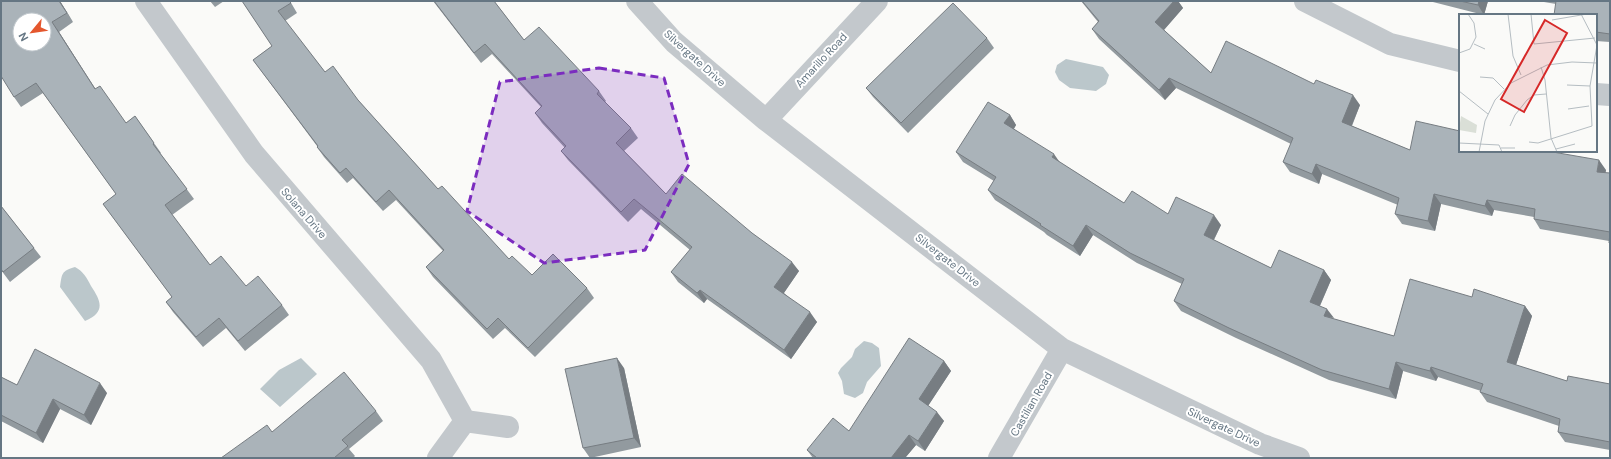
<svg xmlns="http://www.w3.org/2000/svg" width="1611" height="459" viewBox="0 0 1611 459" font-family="'DM Sans',sans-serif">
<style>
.water{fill:#bbc7cb}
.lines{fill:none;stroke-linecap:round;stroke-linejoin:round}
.minor{stroke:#c3c8cc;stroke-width:22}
.wall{fill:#929a9f}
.shaded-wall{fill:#777d82}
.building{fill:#aab3b9;stroke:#777d82;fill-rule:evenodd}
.marked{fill:#7b2cbf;fill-opacity:0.2;stroke:#7b2cbf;stroke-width:3;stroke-dasharray:8 5;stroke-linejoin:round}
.labels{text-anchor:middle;stroke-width:4;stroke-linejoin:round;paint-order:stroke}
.street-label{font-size:11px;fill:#657683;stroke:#fff}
.inset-road{fill:none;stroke:#b5bdc2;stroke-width:1}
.view{fill:#d62828;fill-opacity:0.15;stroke:#d62828;stroke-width:2}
.inset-edge{fill:none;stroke:#657683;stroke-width:2}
</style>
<rect width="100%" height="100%" fill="#fafaf8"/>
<!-- water -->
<path class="water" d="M 1066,59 L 1103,67 L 1109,75 L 1106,84 L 1096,91 L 1070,88 L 1059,80 L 1055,72 L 1057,65 Z
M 75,267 C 83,271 87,278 91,286 C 101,301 106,312 85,321 L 60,287 C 62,274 61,271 75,267 Z
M 864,341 L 872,343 L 879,348 L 881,366 L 867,382 L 863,393 L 855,398 L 844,394 L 842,381 L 838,373 L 841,368 L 852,357 L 855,349 Z
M 301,358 L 317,374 L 280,407 L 260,389 L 279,370 Z"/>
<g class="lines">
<!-- minor -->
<path class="minor" d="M 146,1 L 254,154 L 431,360 L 465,421
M 637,1 L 674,42 L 766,120 L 1062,349 L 1260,444 L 1299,458
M 1305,1 L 1390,44 L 1460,61
M 1596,94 L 1610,95
M 766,120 L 877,1
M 465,421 L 508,427
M 438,458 L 465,421
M 999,458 L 1062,349"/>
</g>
<!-- wall -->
<path class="wall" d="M 1,1 L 60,1 L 73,22 L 59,32 L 95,89 L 126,123 L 135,116 L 161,153 L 160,153 L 194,199 L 172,215 L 210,265 L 246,286 L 282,305 L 289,315 L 245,351 L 226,328 L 203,347 L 173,312 L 166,302 L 172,297 L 103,204 L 116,194 L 43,93 L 21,107 L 14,97 L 2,49 Z
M 210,1 L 224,1 L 215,7 Z
M 242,1 L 290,1 L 297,13 L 285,21 L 325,72 L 358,100 L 438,189 L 509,259 L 532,275 L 587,288 L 594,298 L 535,357 L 505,328 L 493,339 L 433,277 L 426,267 L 443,251 L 396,200 L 383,211 L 353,178 L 347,183 L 324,157 L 317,147 L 317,146 L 253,60 L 272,46 Z
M 433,1 L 494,1 L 524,40 L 599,91 L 606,101 L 605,102 L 631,128 L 638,138 L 624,151 L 666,194 L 752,233 L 799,271 L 784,293 L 817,322 L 791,359 L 707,299 L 704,303 L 678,282 L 671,272 L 690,250 L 641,209 L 628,222 L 568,160 L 561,151 L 565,148 L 542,123 L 535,113 L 541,107 L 492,54 L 481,63 Z
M 1081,1 L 1178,1 L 1183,8 L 1164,30 L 1211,73 L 1360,105 L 1352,126 L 1410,150 L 1460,151 L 1606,170 L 1605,173 L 1610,173 L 1610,244 L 1609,243 L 1609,241 L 1540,229 L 1534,219 L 1534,217 L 1494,210 L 1492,216 L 1441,204 L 1435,231 L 1402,224 L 1395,214 L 1398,205 L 1322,174 L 1319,184 L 1290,172 L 1283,162 L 1291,144 L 1176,88 L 1165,100 L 1099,39 L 1092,29 L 1098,22 Z
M 1429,1 L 1488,1 L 1484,15 Z
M 1538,1 L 1610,1 L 1610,42 L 1596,41 L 1596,15 L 1556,4 Z
M 987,38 L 994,48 L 908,133 L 873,97 L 866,88 Z
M 1010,115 L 1016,125 L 1014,129 L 1058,161 L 1124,203 L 1168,214 L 1221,225 L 1214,240 L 1271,268 L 1324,270 L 1331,280 L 1320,306 L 1334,319 L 1394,336 L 1472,297 L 1525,306 L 1532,316 L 1516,365 L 1567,381 L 1610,384 L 1610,450 L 1565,442 L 1558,432 L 1559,426 L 1487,402 L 1480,392 L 1481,391 L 1438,377 L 1436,381 L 1403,371 L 1396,399 L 1329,380 L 1236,338 L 1181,311 L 1174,301 L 1182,284 L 1137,263 L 1093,235 L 1080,256 L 1047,235 L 1044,232 L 995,200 L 988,190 L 994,181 L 963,162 L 956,152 Z
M 1,206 L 34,248 L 41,257 L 10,282 L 1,270 Z
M 944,361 L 951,371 L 928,406 L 944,421 L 925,451 L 916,445 L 905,458 L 813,458 L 807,450 L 849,431 Z
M 624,368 L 641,447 L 590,458 L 583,448 Z
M 1,377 L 17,385 L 107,393 L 91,425 L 60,409 L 43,443 L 1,421 Z
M 376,411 L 383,421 L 349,449 L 355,456 L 353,458 L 221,458 L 272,432 Z"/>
<!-- shaded-wall -->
<path class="shaded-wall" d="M 59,1 L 60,1 L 73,22 Z
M 1174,1 L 1178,1 L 1183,8 L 1162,32 L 1155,22 Z
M 1479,1 L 1488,1 L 1484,15 L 1478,5 Z
M 52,22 L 59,32 L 102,99 L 95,89 Z
M 1169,78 L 1176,88 L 1165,100 L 1159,90 Z
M 1353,95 L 1360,105 L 1349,132 L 1342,122 Z
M 1010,115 L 1016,125 L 1011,133 L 1004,123 Z
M 1054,154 L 1061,164 L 1052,157 Z
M 1599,160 L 1606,170 L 1604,182 L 1597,172 Z
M 1316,164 L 1322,174 L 1319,184 L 1312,174 Z
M 1434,194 L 1441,204 L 1435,231 L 1428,221 Z
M 1487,200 L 1494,210 L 1492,216 L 1485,206 Z
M 1214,215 L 1221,225 L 1211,245 L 1204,235 Z
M 1086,225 L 1093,235 L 1080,256 L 1073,246 Z
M 792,262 L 799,271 L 781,297 L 774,287 Z
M 1324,270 L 1331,280 L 1317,312 L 1310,302 Z
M 700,290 L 707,299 L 704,303 L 697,293 Z
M 1525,306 L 1532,316 L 1514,371 L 1507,362 Z
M 1327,309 L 1334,318 L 1324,316 Z
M 810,312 L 817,322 L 791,359 L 784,350 Z
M 617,358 L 624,368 L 641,447 L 634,438 Z
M 944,361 L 951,371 L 926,409 L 919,399 Z
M 1396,362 L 1403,371 L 1396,399 L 1389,389 Z
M 1431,367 L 1438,377 L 1436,381 L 1430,371 Z
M 100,383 L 107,393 L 91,425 L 84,415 Z
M 53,399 L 60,409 L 43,443 L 36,433 Z
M 937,412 L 944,421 L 925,451 L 918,441 Z
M 909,435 L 916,445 L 905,458 L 891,458 Z"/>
<!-- building -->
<path class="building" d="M 1,1 L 59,1 L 67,13 L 52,22 L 95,89 L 100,86 L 126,123 L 135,116 L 154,143 L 153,144 L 187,189 L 165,205 L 210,265 L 221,256 L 246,286 L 258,276 L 282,305 L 238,341 L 219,318 L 196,337 L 166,302 L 172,297 L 103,204 L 116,194 L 36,83 L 14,97 L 1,76 L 1,50 L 2,49 L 1,48 ZM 20,20 L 44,20 L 44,44 L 20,44 Z
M 242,1 L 289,1 L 291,3 L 278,11 L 325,72 L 333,66 L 358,100 L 438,189 L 442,186 L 509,259 L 512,256 L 532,275 L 553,254 L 587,288 L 528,348 L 498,318 L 487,329 L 426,267 L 444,250 L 389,190 L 376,202 L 346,168 L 340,173 L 317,147 L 318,146 L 253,60 L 272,46 Z
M 434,1 L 494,1 L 524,40 L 539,27 L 599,91 L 597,94 L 631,128 L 616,143 L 666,194 L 682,174 L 752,233 L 792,262 L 774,287 L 810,312 L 784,350 L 700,290 L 697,293 L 671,272 L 692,247 L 634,199 L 621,212 L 561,151 L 566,146 L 535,113 L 542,106 L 485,44 L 474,53 Z
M 1082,1 L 1174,1 L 1155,22 L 1211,73 L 1226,41 L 1314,84 L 1316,80 L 1353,95 L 1342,122 L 1410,150 L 1416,121 L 1460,131 L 1460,151 L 1547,151 L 1599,160 L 1597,172 L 1610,173 L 1610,243 L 1609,243 L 1610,232 L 1534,219 L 1535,209 L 1487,200 L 1485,206 L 1434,194 L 1428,221 L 1395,214 L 1399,198 L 1316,164 L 1312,174 L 1283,162 L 1293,138 L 1169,78 L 1159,90 L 1092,29 L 1099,21 Z
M 1460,1 L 1479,1 L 1478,5 Z
M 1556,1 L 1610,1 L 1610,34 L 1596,32 L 1596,15 L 1554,15 Z
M 953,3 L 987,38 L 901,123 L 866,88 Z
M 988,102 L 1010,115 L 1004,123 L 1054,154 L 1052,157 L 1124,203 L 1132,191 L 1168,214 L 1176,197 L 1214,215 L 1204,235 L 1271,268 L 1279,250 L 1324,270 L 1310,302 L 1327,309 L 1324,316 L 1394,336 L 1410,279 L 1472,297 L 1474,289 L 1525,306 L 1507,362 L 1567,381 L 1568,376 L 1610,384 L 1610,442 L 1558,432 L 1560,419 L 1480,392 L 1483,384 L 1431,367 L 1430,371 L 1396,362 L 1389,389 L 1322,370 L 1229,328 L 1174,301 L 1184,279 L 1130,253 L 1086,225 L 1073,246 L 1040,225 L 1041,224 L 988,190 L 996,177 L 956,152 Z
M 1,206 L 34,248 L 3,272 L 1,269 Z
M 909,338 L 944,361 L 919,399 L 937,412 L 918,441 L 909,435 L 891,458 L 817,458 L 807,450 L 833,418 L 849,431 Z
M 35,349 L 100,383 L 84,415 L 53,399 L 36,433 L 1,415 L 1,377 L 17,385 Z
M 617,358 L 634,438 L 583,448 L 565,369 Z
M 344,372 L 376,411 L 342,440 L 348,446 L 334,458 L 221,458 L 267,425 L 272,432 Z"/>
<!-- marked area -->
<path class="marked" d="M 599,68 L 664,78 L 689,164 L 645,250 L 544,263 L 467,211 L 500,82 Z"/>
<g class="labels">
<!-- street labels -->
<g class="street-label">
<text transform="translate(695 58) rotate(42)" y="4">Silvergate Drive</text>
<text transform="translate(821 60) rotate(-47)" y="4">Amarillo Road</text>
<text transform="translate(304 213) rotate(49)" y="4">Solana Drive</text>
<text transform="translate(948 260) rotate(38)" y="4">Silvergate Drive</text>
<text transform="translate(1031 404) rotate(-60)" y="4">Castilian Road</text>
<text transform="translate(1224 427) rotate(25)" y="4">Silvergate Drive</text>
</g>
</g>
<!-- overview -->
<g transform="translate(1459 14)">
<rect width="138" height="138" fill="#fafaf8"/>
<path d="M 2,102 L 18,111 L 17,119 L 0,116 Z" fill="#dadfd7"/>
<path class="inset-road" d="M 49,0 L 54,42 L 62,61M 72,0 L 75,30M 93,6 L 128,0M 15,30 L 26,35M 75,30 L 136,24M 0,39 L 11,35 L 17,23 L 15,9 L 9,0M 82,53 L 86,66 L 92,124 L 98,138M 21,63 L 34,64 L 45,75M 108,71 L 131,72M 0,77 L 29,100M 109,95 L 130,92M 51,112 L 56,101 L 68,86 L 75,81 L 87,80M 70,128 L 79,129 L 133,112 L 131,72 L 138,31 L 122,0M 0,129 L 40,131 L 43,138M 42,134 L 56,134M 97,135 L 116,130M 20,138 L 26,107 L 36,86 L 52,69 L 88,51 L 113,48 L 138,49"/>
<path class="view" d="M 86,6 L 108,19 L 65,98 L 42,85 Z"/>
<rect width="138" height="138" class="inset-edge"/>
</g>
<!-- border -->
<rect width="1611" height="459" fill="none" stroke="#657683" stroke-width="4"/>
<!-- north arrow -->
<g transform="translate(32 32) rotate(241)"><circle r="19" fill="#ffffff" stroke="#c1c8cd"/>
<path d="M0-3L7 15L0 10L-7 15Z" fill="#e4572e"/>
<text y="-6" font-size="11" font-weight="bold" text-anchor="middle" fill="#657683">N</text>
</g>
</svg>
